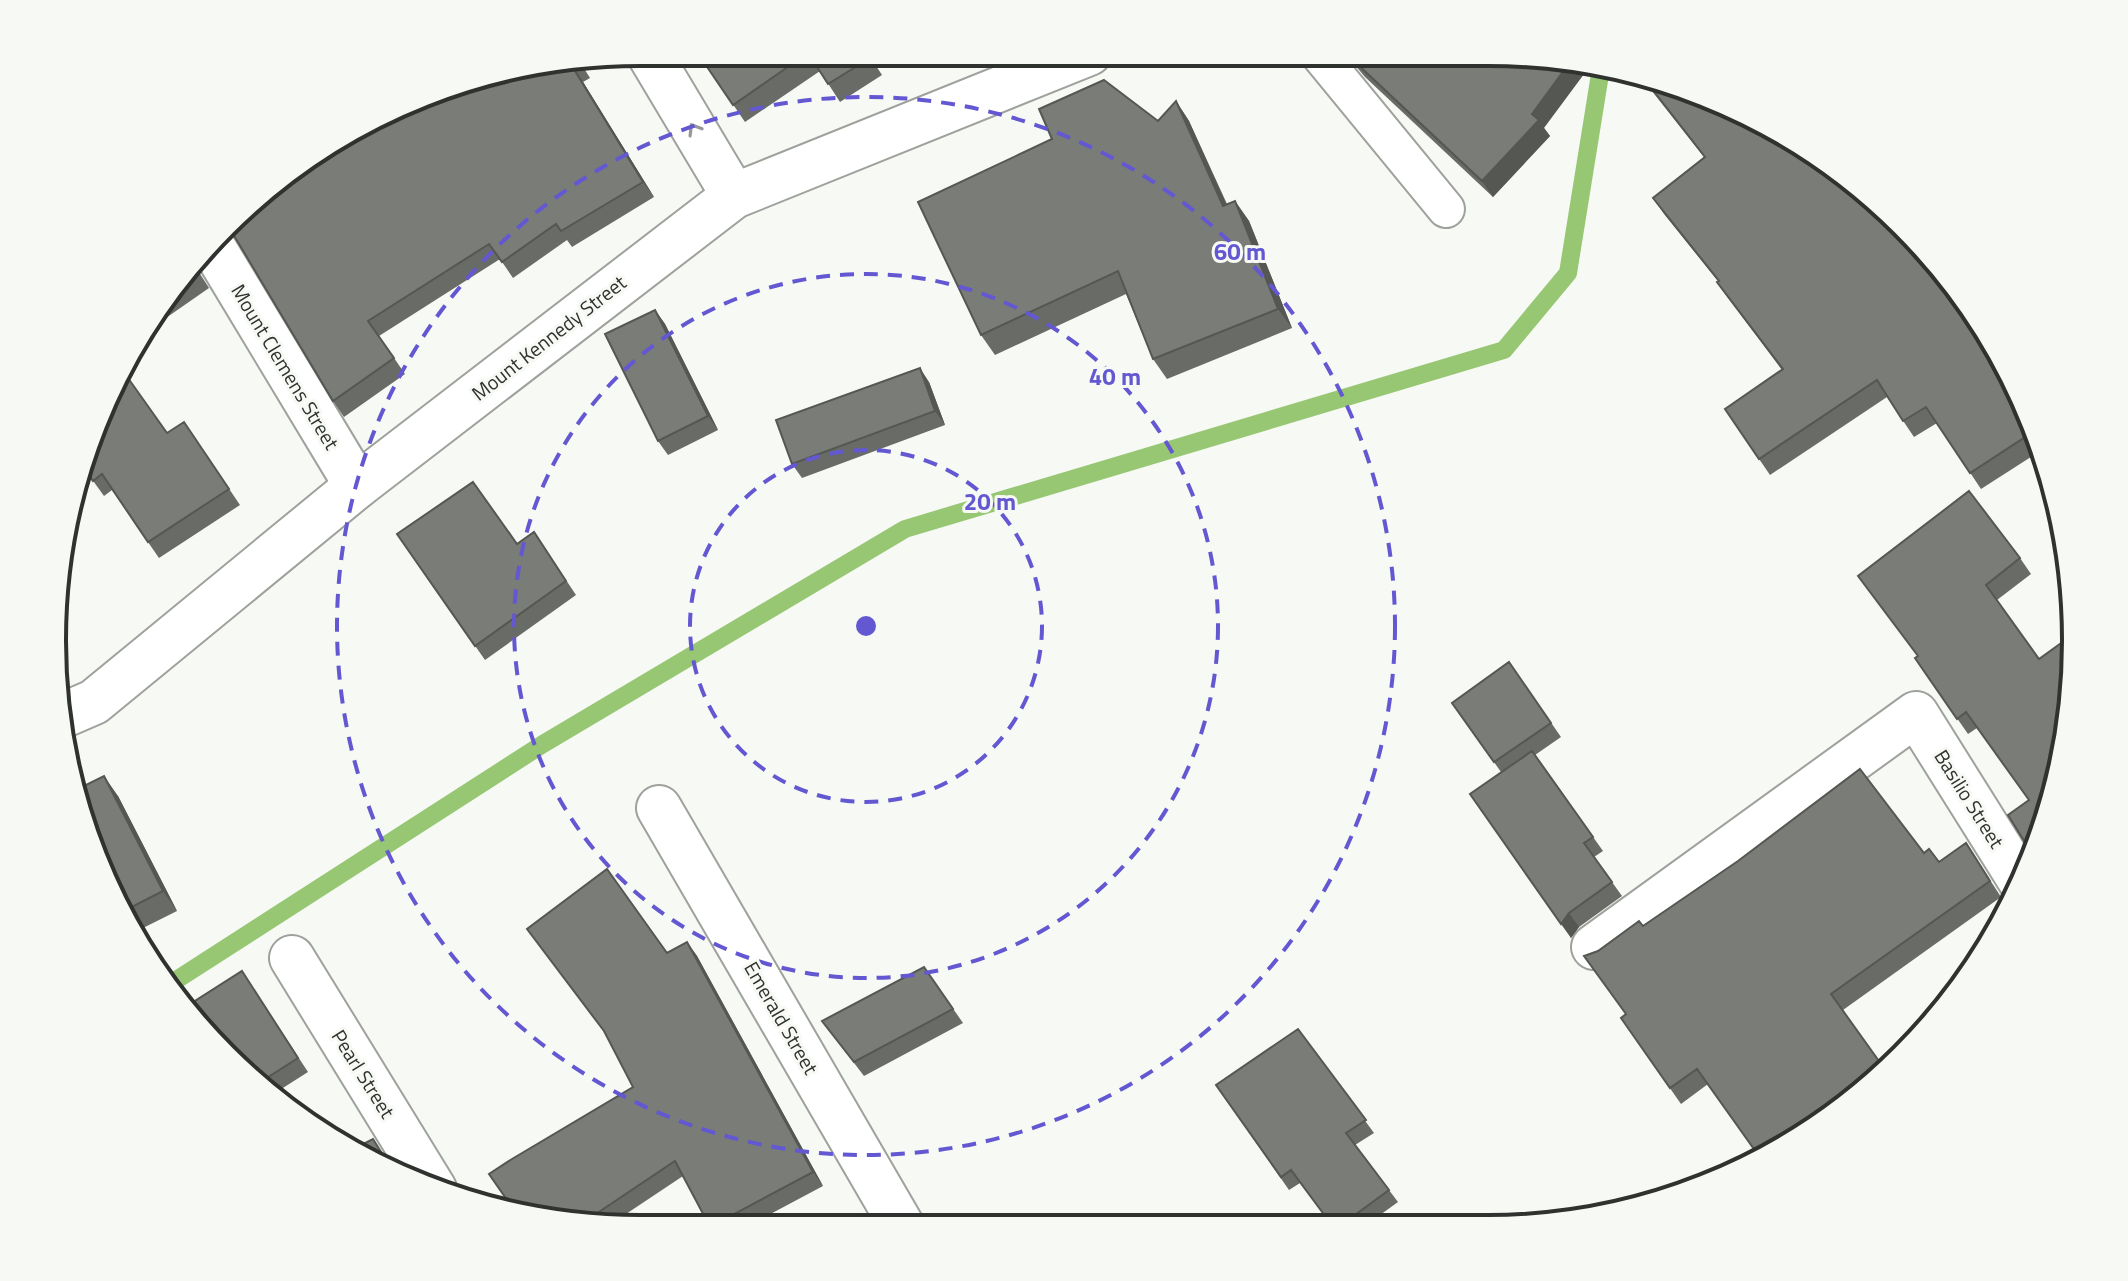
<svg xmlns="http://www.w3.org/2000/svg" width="2128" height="1281" viewBox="0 0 2128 1281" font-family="'Titillium Web',sans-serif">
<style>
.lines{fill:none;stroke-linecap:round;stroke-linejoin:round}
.stream{stroke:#97c773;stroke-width:18}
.service-casing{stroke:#9ea19c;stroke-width:40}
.minor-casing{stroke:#9ea19c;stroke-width:48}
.tertiary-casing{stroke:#9ea19c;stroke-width:48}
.service{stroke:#fff;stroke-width:36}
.minor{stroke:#fff;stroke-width:44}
.tertiary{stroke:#fff;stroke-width:44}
.wall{fill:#686b66}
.shaded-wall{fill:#555753}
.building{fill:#797c77;stroke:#555753;stroke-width:2}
.oneway{stroke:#989898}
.ring{fill:none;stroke:#6358d1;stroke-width:4;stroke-dasharray:14 10}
.labels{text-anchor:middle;stroke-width:6;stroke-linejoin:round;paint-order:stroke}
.street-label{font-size:20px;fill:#303230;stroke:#f6f9f4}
.rim{fill:none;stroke:#303230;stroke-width:4}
.centre{fill:#6358d1;stroke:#f6f9f4;stroke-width:4}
.ring-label{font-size:24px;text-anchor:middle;font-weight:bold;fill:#6358d1;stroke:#f6f9f4;stroke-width:6;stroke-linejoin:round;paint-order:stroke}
</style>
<rect width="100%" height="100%" fill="#f6f9f4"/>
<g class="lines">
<!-- stream -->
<path class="stream" d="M 167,986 L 543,744 L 905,529 L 1504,350 L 1568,273 L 1601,68"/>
<!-- service casing -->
<g class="service-casing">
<path id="service" d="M 1318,53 L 1446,209"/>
</g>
<!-- minor casing -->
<g class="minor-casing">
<path id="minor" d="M 648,52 L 734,196
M 213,247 L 357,486
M 659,808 L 903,1228
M 1594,947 L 1916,714 L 2022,883
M 292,958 L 434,1189"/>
</g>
<!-- tertiary casing -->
<g class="tertiary-casing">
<path id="tertiary" d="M 64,715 L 94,702 L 357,486 L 734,196 L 1089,53"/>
</g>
<!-- service -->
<use href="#service" class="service"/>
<!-- minor -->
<use href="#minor" class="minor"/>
<!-- tertiary -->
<use href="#tertiary" class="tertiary"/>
</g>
<!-- wall -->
<path class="wall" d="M 691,52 L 867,52 L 882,75 L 840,102 L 820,71 L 745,122 L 702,59 L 698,62 Z
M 1345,53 L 1526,53 L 1544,128 L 1550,136 L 1493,197 L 1365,77 Z
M 580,62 L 590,78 L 583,82 L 654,197 L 572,247 L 567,240 L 513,278 L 500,259 L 379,336 L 405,374 L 344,417 L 333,401 L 283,173 Z
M 1640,76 L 1677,83 L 2031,416 L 2042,450 L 1981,489 L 1937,423 L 1914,437 L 1887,397 L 1770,475 L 1725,409 L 1782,370 L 1728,298 L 1717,282 L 1718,281 L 1664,214 L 1653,198 L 1704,157 Z
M 1176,101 L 1189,121 L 1227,204 L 1235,201 L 1249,221 L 1292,328 L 1167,379 L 1153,359 L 1126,294 L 995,355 L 981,335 Z
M 195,266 L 209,288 L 140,336 L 151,313 Z
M 655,310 L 665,324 L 718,430 L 668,455 L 658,441 Z
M 929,382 L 945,425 L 802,478 L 792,464 Z
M 184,422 L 240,505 L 159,558 L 112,490 L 104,496 L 81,464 L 167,433 Z
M 534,532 L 576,595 L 485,660 L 397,534 L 517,544 Z
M 2020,558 L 2031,574 L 1997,600 L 2065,756 L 2034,856 L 2031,852 L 2029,800 L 1977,728 L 1968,734 L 1915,658 L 1918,656 L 1858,576 Z
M 1509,662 L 1561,737 L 1535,755 L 1603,851 L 1594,857 L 1622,896 L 1579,927 L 1571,938 L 1501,772 L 1452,703 Z
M 74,775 L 81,787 L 118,796 L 177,911 L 137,931 L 83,830 Z
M 1966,843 L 2001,897 L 1843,1010 L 1708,1084 L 1681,1104 L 1621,1018 L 1626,1014 L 1598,951 L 1643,926 L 1924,853 L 1939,862 Z
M 687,942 L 697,956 L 823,1186 L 744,1228 L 711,1228 L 683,1176 L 605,1228 L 514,1210 L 633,1087 L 667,953 Z
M 924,967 L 963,1023 L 864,1076 L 822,1021 Z
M 242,971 L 308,1072 L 275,1093 L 184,1008 Z
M 1298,1029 L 1374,1133 L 1355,1145 L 1398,1202 L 1362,1228 L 1334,1228 L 1300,1183 L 1289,1190 L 1216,1085 Z"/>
<!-- shaded-wall -->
<path class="shaded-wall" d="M 1570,62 L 1590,66 L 1544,128 L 1550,136 L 1493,197 L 1482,181 Z
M 572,66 L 583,82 L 654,197 L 643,182 Z
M 1176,101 L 1189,121 L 1236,226 L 1223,206 Z
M 1235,201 L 1249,221 L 1292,328 L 1278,309 Z
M 655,310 L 665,324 L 718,430 L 708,416 Z
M 920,368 L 929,382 L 945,425 L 935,411 Z
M 74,775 L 91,809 L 76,786 Z
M 104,776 L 118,796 L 177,911 L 163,891 Z
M 1569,913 L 1579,927 L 1571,938 L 1561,924 Z
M 687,942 L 697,956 L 823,1186 L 813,1172 Z"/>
<!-- building -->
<path class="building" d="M 697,52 L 866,52 L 870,58 L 828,84 L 808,53 L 733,105 Z
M 1347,53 L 1526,53 L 1570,62 L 1532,114 L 1539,120 L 1482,181 L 1354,61 Z
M 578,62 L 572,66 L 643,182 L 561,231 L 556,224 L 502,262 L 489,244 L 368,321 L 394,358 L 333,401 L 230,229 L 283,173 L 452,83 Z
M 1642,76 L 1677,83 L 1815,151 L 1904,225 L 1977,314 L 2031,416 L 2036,430 L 1970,473 L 1926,407 L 1903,421 L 1877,380 L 1759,459 L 1725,409 L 1783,369 L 1717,282 L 1719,281 L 1653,198 L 1705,157 Z
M 1104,80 L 1158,121 L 1176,101 L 1223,206 L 1235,201 L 1278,309 L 1153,359 L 1118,271 L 981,335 L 918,202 L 1052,139 L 1039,109 Z
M 194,267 L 198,273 L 173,290 Z
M 655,310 L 708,416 L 658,441 L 605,334 Z
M 920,368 L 935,411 L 792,464 L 776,420 Z
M 123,371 L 167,433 L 184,422 L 229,489 L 148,542 L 102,474 L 93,481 L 81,464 L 83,452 Z
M 473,482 L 517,544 L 534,532 L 566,581 L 475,646 L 397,534 Z
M 1969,491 L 2020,558 L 1986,585 L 2039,659 L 2075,633 L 2076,641 L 2065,756 L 2035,853 L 2034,851 L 2031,852 L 2008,815 L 2029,800 L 1966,712 L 1957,719 L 1915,658 L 1918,656 L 1858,576 Z
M 1509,662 L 1551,723 L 1494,762 L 1452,703 Z
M 1532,751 L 1593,837 L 1584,843 L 1612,882 L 1569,913 L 1561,924 L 1470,794 Z
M 1860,769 L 1924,853 L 1929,849 L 1939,862 L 1966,843 L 1990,881 L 1831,994 L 1886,1071 L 1876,1083 L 1781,1150 L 1761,1159 L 1697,1069 L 1670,1088 L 1621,1018 L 1626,1014 L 1584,956 L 1598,951 L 1639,921 L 1643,926 L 1738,861 Z
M 104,776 L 163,891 L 126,910 L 83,830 L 76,786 L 78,789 Z
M 607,869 L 667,953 L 687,942 L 813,1172 L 710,1227 L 675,1161 L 581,1224 L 514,1210 L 489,1174 L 512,1159 L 633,1087 L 604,1031 L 527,929 Z
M 924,967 L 953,1009 L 854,1062 L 822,1021 Z
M 242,971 L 298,1058 L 262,1081 L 184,1008 Z
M 1298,1029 L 1366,1120 L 1346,1133 L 1389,1190 L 1337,1228 L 1334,1228 L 1291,1170 L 1281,1177 L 1216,1085 Z
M 373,1139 L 391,1168 L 353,1149 Z"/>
<!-- one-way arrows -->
<defs><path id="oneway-chevron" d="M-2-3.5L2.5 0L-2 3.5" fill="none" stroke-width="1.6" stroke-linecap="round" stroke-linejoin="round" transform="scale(2)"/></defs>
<use class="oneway" href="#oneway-chevron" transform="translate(694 129) rotate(-121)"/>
<!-- distance rings -->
<g class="ring">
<circle cx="866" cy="626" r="176"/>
<circle cx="866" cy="626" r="352"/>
<circle cx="866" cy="626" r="529"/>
</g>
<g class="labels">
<!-- street labels -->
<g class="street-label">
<text transform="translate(549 338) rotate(-38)" y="7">Mount Kennedy Street</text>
<text transform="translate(285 367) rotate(59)" y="7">Mount Clemens Street</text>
<text transform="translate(1969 799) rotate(58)" y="7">Basilio Street</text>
<text transform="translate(781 1018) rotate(60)" y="7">Emerald Street</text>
<text transform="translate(363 1074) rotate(58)" y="7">Pearl Street</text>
</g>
</g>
<!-- crop -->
<path d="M0 0H2128V1281H0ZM640 66H1488A574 574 0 0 1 2062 640V641A574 574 0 0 1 1488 1215H640A574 574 0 0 1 66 641V640A574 574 0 0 1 640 66Z" fill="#f6f9f4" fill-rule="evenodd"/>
<path class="rim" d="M640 66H1488A574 574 0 0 1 2062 640V641A574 574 0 0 1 1488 1215H640A574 574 0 0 1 66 641V640A574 574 0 0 1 640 66Z"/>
<circle cx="866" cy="626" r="12" class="centre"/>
<g class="ring-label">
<text x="1240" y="260">60 m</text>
<text x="1115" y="385">40 m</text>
<text x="990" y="510">20 m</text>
</g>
</svg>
